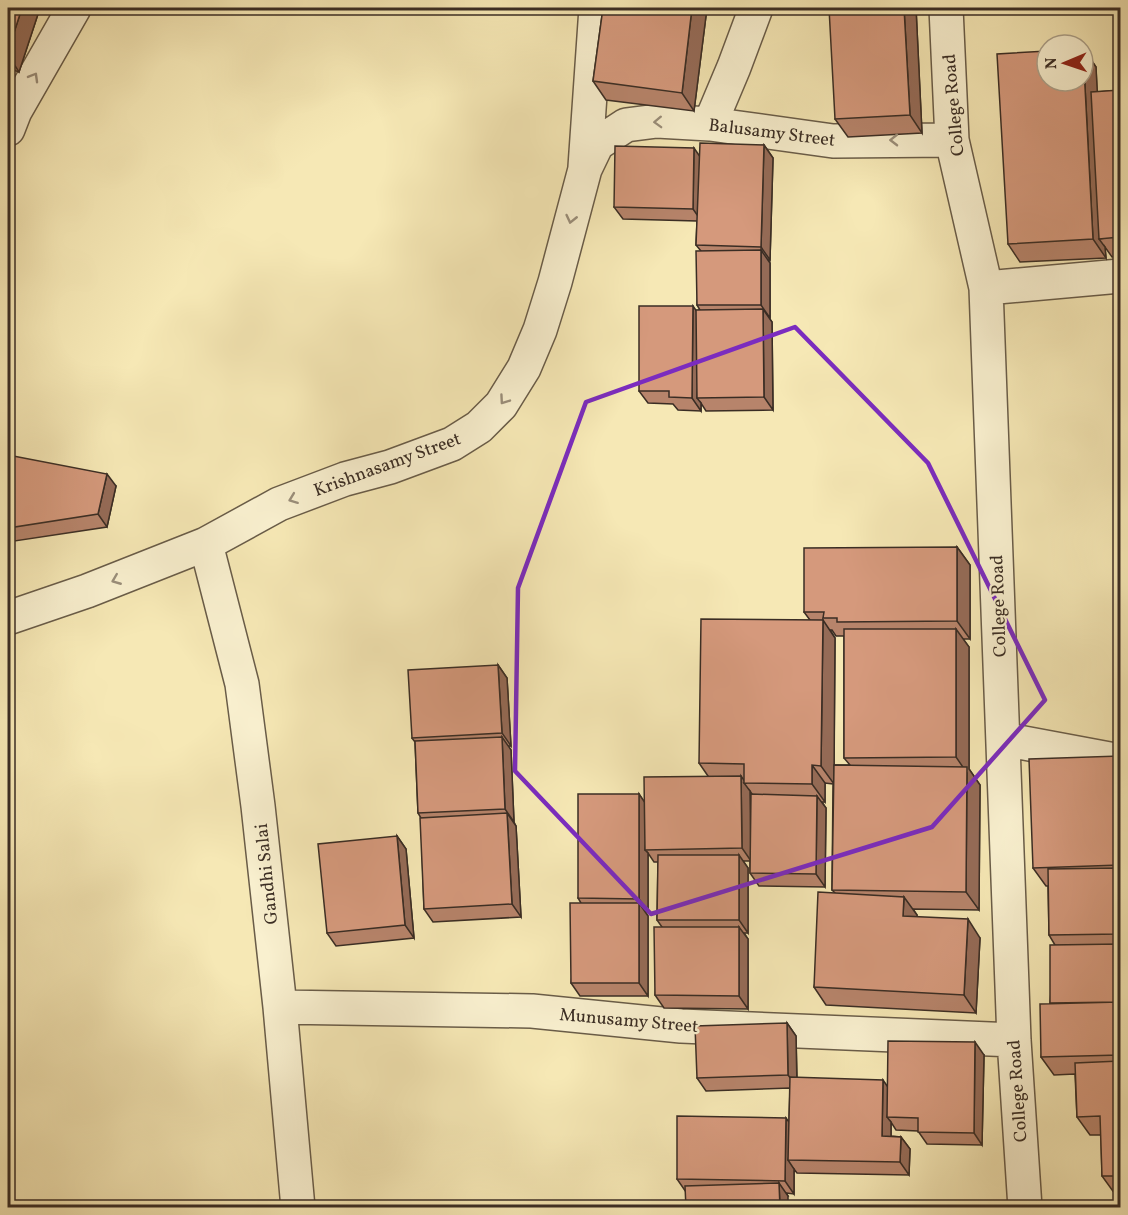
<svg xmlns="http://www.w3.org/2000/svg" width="1128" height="1215" viewBox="0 0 1128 1215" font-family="Vollkorn,serif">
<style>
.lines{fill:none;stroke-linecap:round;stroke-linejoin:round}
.minor-casing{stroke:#695c48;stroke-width:36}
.minor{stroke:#f9f0cf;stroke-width:33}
.wall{fill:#b7846b;stroke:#3a2d24;stroke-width:1.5;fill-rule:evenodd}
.shaded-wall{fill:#956b57;stroke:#3a2d24;stroke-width:1.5}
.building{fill:#d5997c;stroke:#3a2d24;stroke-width:1.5}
.oneway{stroke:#9a8e7a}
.marked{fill:none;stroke:#7b2cbf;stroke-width:4.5;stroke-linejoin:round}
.labels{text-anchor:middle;stroke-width:4.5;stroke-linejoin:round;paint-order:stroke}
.street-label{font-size:18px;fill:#3a2d24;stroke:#f9f0cf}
</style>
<rect width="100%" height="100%" fill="#f6e8b5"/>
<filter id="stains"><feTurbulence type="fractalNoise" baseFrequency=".00333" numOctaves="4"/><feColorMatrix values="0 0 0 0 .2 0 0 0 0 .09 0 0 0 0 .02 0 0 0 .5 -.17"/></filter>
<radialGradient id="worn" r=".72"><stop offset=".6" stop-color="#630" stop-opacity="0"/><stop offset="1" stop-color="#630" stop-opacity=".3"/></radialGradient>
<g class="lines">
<!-- minor casing -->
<g class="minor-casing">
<path id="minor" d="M 946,8 L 952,140 L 986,288 L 1014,1040 L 1025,1208
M 710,124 L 734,67 L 756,8
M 8,129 L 15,111 L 74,8
M 585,167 L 596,8
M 986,288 L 1120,276
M 206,544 L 242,684 L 258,806 L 280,1007 L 298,1208
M 8,618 L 87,591 L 206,544 L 279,504 L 345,479 L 390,467 L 452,444 L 479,427 L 501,405 L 524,368 L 540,330 L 555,282 L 585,169 L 597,144 L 626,125 L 657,121 L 710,124 L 833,141 L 952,140
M 1003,739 L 1120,761
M 280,1007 L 532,1011 L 681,1026 L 1014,1040"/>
</g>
<!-- minor -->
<use href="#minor" class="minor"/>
</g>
<!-- wall -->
<path class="wall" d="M 8,8 L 40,8 L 19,72 L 8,68 Z
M 603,8 L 707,8 L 694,111 L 606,100 L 593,81 Z
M 916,8 L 922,133 L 848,137 L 835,119 Z
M 1083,48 L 1096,67 L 1097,92 L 1120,90 L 1120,256 L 1112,257 L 1105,247 L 1106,258 L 1020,262 L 1008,244 Z
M 764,145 L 773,158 L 770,260 L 768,260 L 770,263 L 770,318 L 769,318 L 772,322 L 773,410 L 706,411 L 701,403 L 701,411 L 678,410 L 673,404 L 648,403 L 639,391 L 696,311 L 700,310 L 697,305 L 701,251 L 696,245 L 697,221 L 623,219 L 614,207 L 700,155 Z
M 8,455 L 116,486 L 107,527 L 8,542 Z
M 957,547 L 970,565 L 970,639 L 963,639 L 969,647 L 969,769 L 980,785 L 979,910 L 913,909 L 917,915 L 917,917 L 980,938 L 976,1013 L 826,1005 L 814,987 L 835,893 L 832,890 L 833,784 L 825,783 L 825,802 L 822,802 L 826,808 L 825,887 L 759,886 L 750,873 L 750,861 L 743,861 L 748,868 L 748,933 L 744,933 L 748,939 L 748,1009 L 664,1008 L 655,995 L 662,927 L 657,920 L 658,862 L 654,862 L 648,853 L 648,911 L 645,911 L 648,916 L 648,996 L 580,996 L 571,983 L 581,903 L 578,898 L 639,794 L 644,802 L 708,776 L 699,763 L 810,620 L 804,612 ZM 830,630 L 832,630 L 836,636 L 844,636 L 844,758 L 850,765 L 834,765 L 835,638 ZM 750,791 L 752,794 L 750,808 Z
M 498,665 L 507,678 L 511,746 L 508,746 L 511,750 L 514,822 L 516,826 L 521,917 L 433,922 L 424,909 L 421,818 L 418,813 L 415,742 L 412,738 Z
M 1120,756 L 1120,1194 L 1115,1194 L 1102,1176 L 1101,1135 L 1090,1135 L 1077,1117 L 1075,1074 L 1054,1075 L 1041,1057 L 1050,1003 L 1055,945 L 1049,935 L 1048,886 L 1046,886 L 1033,868 Z
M 397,836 L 406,849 L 414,938 L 336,946 L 327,933 Z
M 787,1023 L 796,1036 L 797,1078 L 888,1086 L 984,1055 L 982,1145 L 927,1144 L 918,1131 L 896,1130 L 891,1122 L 891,1136 L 901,1137 L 910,1149 L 909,1175 L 797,1173 L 794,1169 L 794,1194 L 786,1193 L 788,1196 L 686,1192 L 677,1179 L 789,1122 L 790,1088 L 706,1091 L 697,1078 Z"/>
<!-- shaded-wall -->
<path class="shaded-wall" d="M 22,8 L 40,8 L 19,72 L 8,55 L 8,51 Z
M 692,8 L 707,8 L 694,111 L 682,93 Z
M 904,8 L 916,8 L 922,133 L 910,115 Z
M 1083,48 L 1096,67 L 1105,238 L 1099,239 L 1105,247 L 1106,258 L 1093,239 Z
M 764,145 L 773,158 L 770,260 L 761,247 Z
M 694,148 L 703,161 L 702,222 L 693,209 Z
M 761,250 L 770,263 L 770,318 L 761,305 Z
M 693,306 L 702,319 L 697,398 L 701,403 L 701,411 L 692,398 Z
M 763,309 L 772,322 L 773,410 L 764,397 Z
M 107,474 L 116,486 L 107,527 L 98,514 Z
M 957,547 L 970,565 L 970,639 L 957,621 Z
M 823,620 L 835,638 L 834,784 L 821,766 Z
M 956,629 L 969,647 L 969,769 L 980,785 L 979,910 L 966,892 L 967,773 L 956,757 Z
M 498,665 L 507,678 L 511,746 L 502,733 Z
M 502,737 L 511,750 L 514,822 L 505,809 Z
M 812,765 L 825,783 L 825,802 L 812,784 Z
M 741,776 L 746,783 L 744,783 L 750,791 L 751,861 L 742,848 Z
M 639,794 L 648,807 L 645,850 L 648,853 L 648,911 L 639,899 Z
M 817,796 L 826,808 L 825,887 L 816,874 Z
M 507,813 L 516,826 L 521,917 L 512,904 Z
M 397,836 L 406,849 L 414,938 L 405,925 Z
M 739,855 L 748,868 L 748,933 L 739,920 Z
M 904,897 L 917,915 L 916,934 L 903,916 Z
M 639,903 L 648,916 L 648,996 L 639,983 Z
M 968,919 L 980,938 L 976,1013 L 964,995 Z
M 739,927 L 748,939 L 748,1009 L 739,996 Z
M 787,1023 L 796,1036 L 797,1087 L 788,1075 Z
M 975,1042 L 984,1055 L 982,1145 L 974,1133 Z
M 883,1080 L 892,1093 L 887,1117 L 891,1122 L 891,1149 L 882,1136 Z
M 786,1118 L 795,1130 L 788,1160 L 794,1169 L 794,1194 L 785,1181 Z
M 901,1137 L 910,1149 L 909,1175 L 900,1162 Z
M 779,1183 L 788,1196 L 788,1208 L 780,1208 Z"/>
<!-- building -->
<path class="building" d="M 8,8 L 22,8 L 8,51 Z
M 603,8 L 692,8 L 682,93 L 593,81 Z
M 829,8 L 904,8 L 910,115 L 835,119 Z
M 1083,49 L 1093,239 L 1008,244 L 997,54 L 1047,51 L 1047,81 L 1083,81 Z
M 1120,90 L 1120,237 L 1099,239 L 1091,92 Z
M 700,143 L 764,145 L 761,247 L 696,245 Z
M 615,146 L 694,148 L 693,209 L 614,207 Z
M 761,250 L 761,305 L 697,305 L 696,251 Z
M 639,306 L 693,306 L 692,398 L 669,397 L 669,391 L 639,391 Z
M 763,309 L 764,397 L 697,398 L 696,310 Z
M 8,455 L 107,474 L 98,514 L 8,528 Z
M 957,547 L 957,621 L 837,622 L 837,618 L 823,618 L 824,612 L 804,612 L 804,548 Z
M 701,619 L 823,620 L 821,766 L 812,765 L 812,784 L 744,783 L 744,764 L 699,763 Z
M 844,629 L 956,629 L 956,757 L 844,758 Z
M 498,665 L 502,733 L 412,738 L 408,670 Z
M 502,737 L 505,809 L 418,813 L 415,741 Z
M 1120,756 L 1120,865 L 1033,868 L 1029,759 Z
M 834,765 L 967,767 L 966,892 L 832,890 Z
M 741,776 L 742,848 L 645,850 L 644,777 Z
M 578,794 L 639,794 L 639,899 L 578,898 Z
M 751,794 L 817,796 L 816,874 L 750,873 Z
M 507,813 L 512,904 L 424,909 L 420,818 Z
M 397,836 L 405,925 L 327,933 L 318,844 Z
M 658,855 L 739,855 L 739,920 L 657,920 Z
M 1120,868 L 1120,934 L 1049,935 L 1048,869 Z
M 818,892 L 904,897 L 903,916 L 968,919 L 964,995 L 814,987 Z
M 570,903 L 639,903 L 639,983 L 571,983 Z
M 654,927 L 739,927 L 739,996 L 655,995 Z
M 1120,944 L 1120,1002 L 1050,1003 L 1050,945 Z
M 1120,1002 L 1120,1055 L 1041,1057 L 1040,1004 Z
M 787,1023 L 788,1075 L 697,1078 L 695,1026 Z
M 888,1041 L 975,1042 L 974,1133 L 918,1132 L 918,1118 L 887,1117 Z
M 1120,1061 L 1120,1176 L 1102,1176 L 1100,1116 L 1077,1117 L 1075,1063 Z
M 790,1077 L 883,1080 L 882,1136 L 901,1137 L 900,1162 L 788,1160 Z
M 677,1116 L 786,1118 L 785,1181 L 677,1179 Z
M 779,1183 L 780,1208 L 686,1208 L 685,1186 Z"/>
<!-- one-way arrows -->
<defs><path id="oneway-chevron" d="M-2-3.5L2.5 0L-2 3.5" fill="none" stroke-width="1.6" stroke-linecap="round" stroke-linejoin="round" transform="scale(1.5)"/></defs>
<g class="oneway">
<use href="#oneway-chevron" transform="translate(34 77) rotate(-60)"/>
<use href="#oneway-chevron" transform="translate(658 122) rotate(178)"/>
<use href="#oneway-chevron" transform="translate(894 140) rotate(179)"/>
<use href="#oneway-chevron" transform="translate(571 219) rotate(103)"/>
<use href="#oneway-chevron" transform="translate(504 400) rotate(125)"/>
<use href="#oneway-chevron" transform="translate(293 499) rotate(159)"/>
<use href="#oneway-chevron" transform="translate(116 580) rotate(158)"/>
</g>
<!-- marked area -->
<path class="marked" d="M 795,327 L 928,463 L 1045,700 L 932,827 L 651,914 L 515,771 L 518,588 L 586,402 Z"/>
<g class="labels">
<!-- street labels -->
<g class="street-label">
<text transform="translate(953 105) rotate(-95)" y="6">College Road</text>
<text transform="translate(772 132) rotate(7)" y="6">Balusamy Street</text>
<text transform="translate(387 464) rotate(-20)" y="6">Krishnasamy Street</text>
<text transform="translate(998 606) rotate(-92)" y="6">College Road</text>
<text transform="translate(266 874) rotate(-96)" y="6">Gandhi Salai</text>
<text transform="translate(629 1020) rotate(5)" y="6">Munusamy Street</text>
<text transform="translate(1017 1091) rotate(-94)" y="6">College Road</text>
</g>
</g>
<!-- margin -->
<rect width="1128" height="1215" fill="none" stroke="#f6e8b5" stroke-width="30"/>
<rect x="9" y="9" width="1110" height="1197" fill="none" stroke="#3a2d24" stroke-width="3"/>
<rect x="15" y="15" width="1098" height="1185" fill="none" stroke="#3a2d24" stroke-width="1.5"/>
<!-- north arrow -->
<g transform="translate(1065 63) rotate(268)"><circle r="28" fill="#f9f0cf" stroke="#ada28b" stroke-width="1.5"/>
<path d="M0-4.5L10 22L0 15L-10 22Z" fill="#8f2418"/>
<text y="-9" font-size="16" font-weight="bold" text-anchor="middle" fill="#3a2d24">N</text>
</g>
<rect width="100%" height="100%" filter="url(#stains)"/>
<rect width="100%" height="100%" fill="url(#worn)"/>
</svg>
